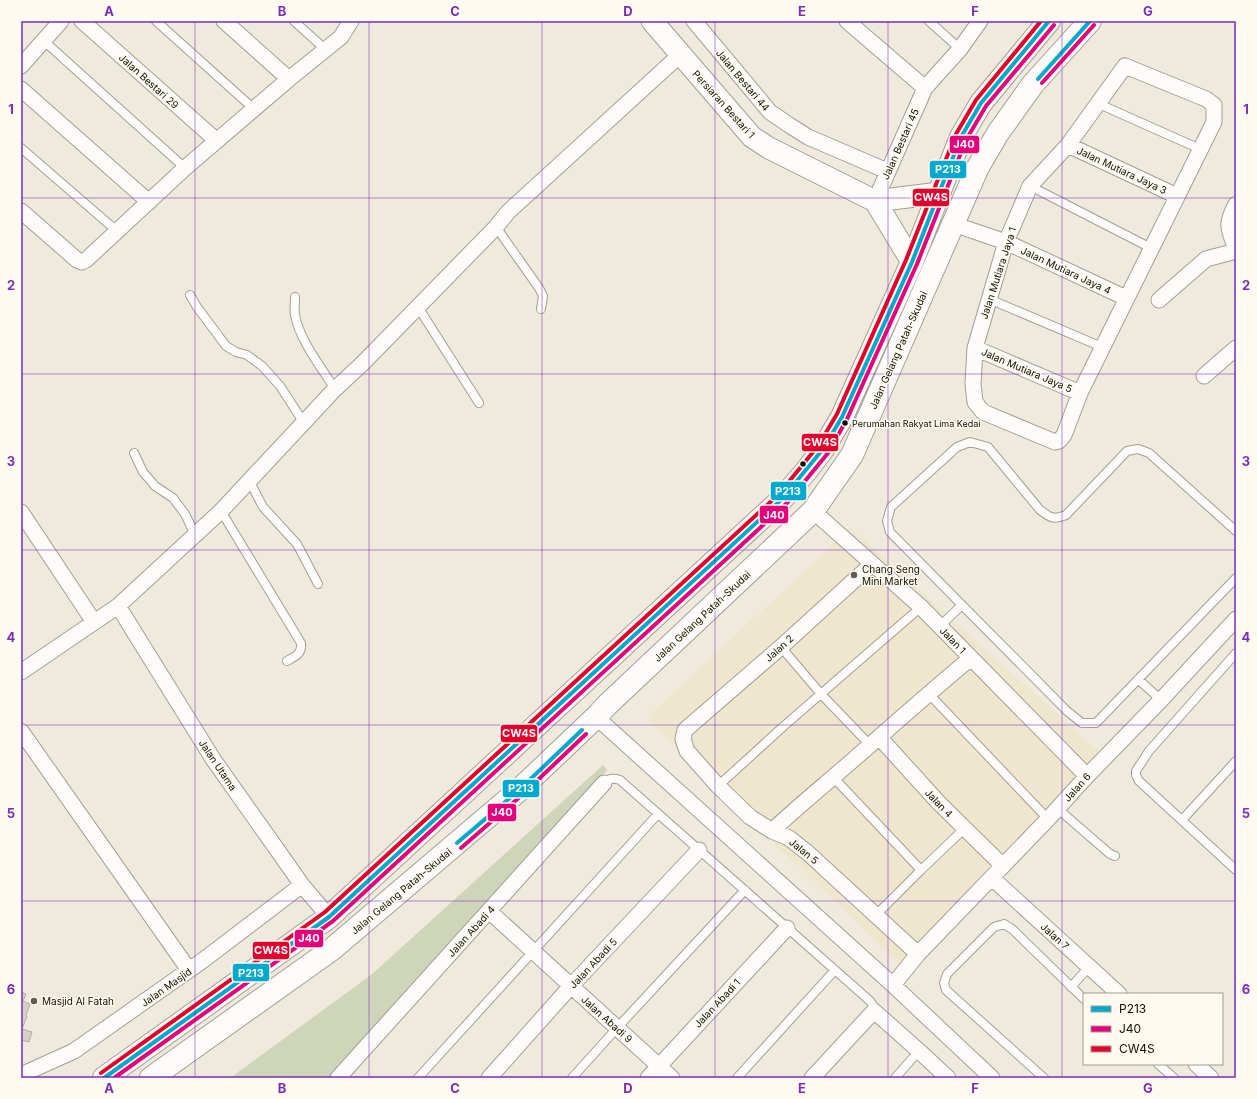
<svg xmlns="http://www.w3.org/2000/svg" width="1257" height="1099" viewBox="0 0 1257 1099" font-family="Inter,sans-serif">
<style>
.built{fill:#eee6cd}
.green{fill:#cfd5b9}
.building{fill:#d6d2c3;stroke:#b2afa3}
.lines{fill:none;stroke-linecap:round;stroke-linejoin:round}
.lane-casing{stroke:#a39f94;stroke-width:10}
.street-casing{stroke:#a39f94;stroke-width:17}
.secondary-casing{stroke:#a39f94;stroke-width:23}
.primary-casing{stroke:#a39f94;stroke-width:24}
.lane{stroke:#fdfcfa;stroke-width:8}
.street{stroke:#fdfcfa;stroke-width:15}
.secondary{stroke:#fdfcfa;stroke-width:21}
.primary{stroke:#fdfcfa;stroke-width:22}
.bus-1-casing{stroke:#fffbf1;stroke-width:7}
.bus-2-casing{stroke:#fffbf1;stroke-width:7}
.bus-3-casing{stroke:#fffbf1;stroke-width:7}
.bus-1{stroke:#00a9ce;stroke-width:4}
.bus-2{stroke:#e5007d;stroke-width:4}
.bus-3{stroke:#e4002b;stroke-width:4}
.grid{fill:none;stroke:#7b2cbf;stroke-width:1;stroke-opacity:0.55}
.bus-dot{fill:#110e05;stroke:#fffbf1;stroke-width:1.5}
.poi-dot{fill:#5f5b50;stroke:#fffbf1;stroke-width:1.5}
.labels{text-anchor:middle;stroke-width:3;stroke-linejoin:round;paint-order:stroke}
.bus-label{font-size:9px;fill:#110e05;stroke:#fffbf1;text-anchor:start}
.street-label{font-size:10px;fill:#110e05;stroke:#fffbf1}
.poi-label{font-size:10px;fill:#110e05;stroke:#fffbf1;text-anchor:start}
.line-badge{stroke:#fffbf1;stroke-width:1.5}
.badge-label{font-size:11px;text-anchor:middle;font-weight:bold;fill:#fff}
.neatline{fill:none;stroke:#7b2cbf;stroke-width:1.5}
.grid-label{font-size:13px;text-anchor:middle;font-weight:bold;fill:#7b2cbf}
</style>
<rect width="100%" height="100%" fill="#efeadb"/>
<!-- built -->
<path class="built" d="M 851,528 L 1109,761 L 910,975 L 646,718 Z"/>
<!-- green -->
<path class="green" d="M 603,765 L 607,770 L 329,1078 L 230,1078 L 371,975 Z"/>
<!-- building -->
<path class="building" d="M 21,992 L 26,994 L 23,1001 L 30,1004 L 26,1015 L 27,1016 L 22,1029 L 32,1032 L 29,1042 L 21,1040 Z"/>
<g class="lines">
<!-- lane casing -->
<g class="lane-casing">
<path id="lane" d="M 156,21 L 254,109
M 294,21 L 326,50
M 929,21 L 960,49
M 44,41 L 185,168
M 1099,104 L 1200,149
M 21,148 L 118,232
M 1030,186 L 1151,248
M 496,227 L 539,288 L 543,296 L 541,309
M 190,295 L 197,307 L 226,346 L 236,352 L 247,355 L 262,366 L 280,386 L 304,423
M 295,297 C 295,303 294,310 295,315 C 299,339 322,369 335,389
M 989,299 L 1102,347
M 418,307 L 479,403
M 134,453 L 143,472 L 155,486 L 173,498 L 185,514 L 195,535
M 250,482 L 263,507 L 297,544 L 318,584
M 221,511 L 301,643 C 302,654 296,656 287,661
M 962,605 L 1067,711 L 1082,723 L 1096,723 L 1236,578
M 940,626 L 962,605 L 890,532 L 887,521 L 891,507 L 957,447 L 970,442 L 988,447 L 1040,510 C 1051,518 1053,520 1066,515 L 1127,451 L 1138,449 L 1149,453 L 1236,531
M 781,647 L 821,694 L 870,745
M 1236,653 L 1149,751 L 1136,771 L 1136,775 L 1139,781 L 1236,870
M 1138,679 L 1161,700
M 928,693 L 1048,819
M 833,777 L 921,870 L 965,828
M 604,783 C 609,778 613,778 620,780 L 870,1001 L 874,1007 L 874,1011
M 718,786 L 785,725 L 921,607
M 1058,809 L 1110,854 L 1115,856
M 1182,820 L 1236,761
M 876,915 L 921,870
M 1071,987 L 1089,967
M 1158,1064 L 1174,1078
M 418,1078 L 658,814
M 572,1078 L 617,1028 L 745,890
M 737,1078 L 835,970
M 895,1078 L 919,1051
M 1044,1078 L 946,990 L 944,983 L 947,974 L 994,927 L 1004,924 L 1012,929 L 1084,999"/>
</g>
<!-- street casing -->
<g class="street-casing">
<path id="street" d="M 82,21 L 217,141
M 224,21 L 289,79
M 694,21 L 770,112 L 789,125 L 808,137 L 887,171
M 847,21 L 925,88
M 21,66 L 61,21
M 1125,66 L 1206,99 L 1214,105 L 1214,122 L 1080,393 L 1064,435 L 1059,441 L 1055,442 L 983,412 L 975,402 L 973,384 L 975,348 L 1006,242 L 1030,186 L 1068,145 Z
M 21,89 L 149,202
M 1068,145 L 1177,196
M 875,201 L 925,88 L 960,49 L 980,21
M 1236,204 C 1225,225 1228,228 1236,249
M 21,211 L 77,260 L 82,262 L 86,260 L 185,168 L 289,79 L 341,37 L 351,21
M 953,224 L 1006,242 L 1126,298
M 1159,300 L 1206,259 L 1236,251
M 975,348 L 1080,393
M 1204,376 L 1236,348
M 813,511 L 921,607 L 1087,776
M 21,512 L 94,622
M 872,564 L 781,647 L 685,730 L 683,739 L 687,751 L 718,786 L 750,817 L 772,831 L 789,838 L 808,853 L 918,954
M 118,606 L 213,759 L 302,885 L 329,917
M 21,672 L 118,606 L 221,511 L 335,389 L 363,363 L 496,227 L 508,212 L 681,54
M 596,717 L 893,985 L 992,1078
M 21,731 L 189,970
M 879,737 L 938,802 L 1003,866
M 772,831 C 798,806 826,784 853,760 C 892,726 931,691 971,658
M 992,878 L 1119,994
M 489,911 L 672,1078
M 893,985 L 918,954 L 1048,819 L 1087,776 L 1161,700 L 1236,619
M 1196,1064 L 1211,1078
M 21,1075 L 74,1051 L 202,961 L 302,885
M 338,1078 L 604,783
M 489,1078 L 571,986 L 699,850
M 648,1078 L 787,928
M 812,1078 L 874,1011 L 919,1051 L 948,1078"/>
</g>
<!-- secondary casing -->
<g class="secondary-casing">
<path id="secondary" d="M 652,21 L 752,137 L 769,148 L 875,201 L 912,262
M 875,201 L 940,193"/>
</g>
<!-- primary casing -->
<g class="primary-casing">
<path id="primary" d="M 104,1078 L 329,917 L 782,499 L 807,470 L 823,449 L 842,417 L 912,262 L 961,137 L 981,103 L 1049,21
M 151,1078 L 331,950 L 518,791 L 596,717 L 607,705 L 813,511 L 852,455 L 978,167 L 998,133 L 1033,84 L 1090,21"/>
</g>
<!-- lane -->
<use href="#lane" class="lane"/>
<!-- street -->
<use href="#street" class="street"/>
<!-- secondary -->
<use href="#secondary" class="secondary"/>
<!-- primary -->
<use href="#primary" class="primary"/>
<!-- bus-1 casing -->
<g class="bus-1-casing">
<path id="bus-1" d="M 1038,79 L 1090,21
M 457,843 L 518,791 L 582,730
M 104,1078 L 329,917 L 782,499 L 823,449 L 842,417 L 912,262 L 961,137 L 981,103 L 1049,21"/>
</g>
<!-- bus-2 casing -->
<g class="bus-2-casing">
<path id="bus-2" d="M 1042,83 L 1094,25
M 461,848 L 522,795 L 586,734
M 114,1078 L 333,921 L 787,503 L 828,453 L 847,419 L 917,264 L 966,140 L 986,106 L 1054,25"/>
</g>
<!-- bus-3 casing -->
<g class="bus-3-casing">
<path id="bus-3" d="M 101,1073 L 325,912 L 778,495 L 818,446 L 837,414 L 906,260 L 956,134 L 976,100 L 1041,21"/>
</g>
<!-- bus-1 -->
<use href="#bus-1" class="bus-1"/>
<!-- bus-2 -->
<use href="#bus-2" class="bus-2"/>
<!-- bus-3 -->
<use href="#bus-3" class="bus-3"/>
</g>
<!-- grid -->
<path class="grid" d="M 195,21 L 195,1078M 369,21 L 369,1078M 542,21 L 542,1078M 715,21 L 715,1078M 888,21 L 888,1078M 1062,21 L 1062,1078M 21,198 L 1236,198M 21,374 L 1236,374M 21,550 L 1236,550M 21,725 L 1236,725M 21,901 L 1236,901"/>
<!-- markers -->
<g class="bus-dot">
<circle cx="845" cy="423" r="3.5"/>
<circle cx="803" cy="464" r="3.5"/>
</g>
<g class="poi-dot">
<circle cx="854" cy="575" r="4"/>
<circle cx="34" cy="1001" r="4"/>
</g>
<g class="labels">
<!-- bus labels -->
<g class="bus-label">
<text x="852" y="427">Perumahan Rakyat Lima Kedai</text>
</g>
<!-- street labels -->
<g class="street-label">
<text transform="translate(743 80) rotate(50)" y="4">Jalan Bestari 44</text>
<text transform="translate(149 81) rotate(42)" y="4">Jalan Bestari 29</text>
<text transform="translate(724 104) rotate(48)" y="4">Persiaran Bestari 1</text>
<text transform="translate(900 144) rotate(-66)" y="4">Jalan Bestari 45</text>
<text transform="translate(1122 170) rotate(25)" y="4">Jalan Mutiara Jaya 3</text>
<text transform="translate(1066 270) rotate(25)" y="4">Jalan Mutiara Jaya 4</text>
<text transform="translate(998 273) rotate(-72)" y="4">Jalan Mutiara Jaya 1</text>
<text transform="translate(898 350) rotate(-66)" y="4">Jalan Gelang Patah-Skudai</text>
<text transform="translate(1027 370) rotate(23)" y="4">Jalan Mutiara Jaya 5</text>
<text transform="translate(702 616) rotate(-43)" y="4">Jalan Gelang Patah-Skudai</text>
<text transform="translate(953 640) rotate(46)" y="4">Jalan 1</text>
<text transform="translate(779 648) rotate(-42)" y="4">Jalan 2</text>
<text transform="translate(218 765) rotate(56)" y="4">Jalan Utama</text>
<text transform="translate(1077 787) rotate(-48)" y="4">Jalan 6</text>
<text transform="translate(939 803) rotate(46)" y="4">Jalan 4</text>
<text transform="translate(804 851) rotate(39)" y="4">Jalan 5</text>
<text transform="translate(401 891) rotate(-40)" y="4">Jalan Gelang Patah-Skudai</text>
<text transform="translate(471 931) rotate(-48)" y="4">Jalan Abadi 4</text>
<text transform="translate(1055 936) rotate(42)" y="4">Jalan 7</text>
<text transform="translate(593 963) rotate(-47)" y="4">Jalan Abadi 5</text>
<text transform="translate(166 987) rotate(-35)" y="4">Jalan Masjid</text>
<text transform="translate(717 1003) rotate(-47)" y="4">Jalan Abadi 1</text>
<text transform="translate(607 1019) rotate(42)" y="4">Jalan Abadi 9</text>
</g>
<!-- poi labels -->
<g class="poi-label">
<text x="862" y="573">Chang Seng<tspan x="862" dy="12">Mini Market</tspan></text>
<text x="42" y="1005">Masjid Al Fatah</text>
</g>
</g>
<g class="line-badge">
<rect x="949" y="135" width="31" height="19" rx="4" fill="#e5007d"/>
<rect x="929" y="160" width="38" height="19" rx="4" fill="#00a9ce"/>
<rect x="912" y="188" width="38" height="19" rx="4" fill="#e4002b"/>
<rect x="801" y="433" width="38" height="19" rx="4" fill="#e4002b"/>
<rect x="770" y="481" width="37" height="20" rx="4" fill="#00a9ce"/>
<rect x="759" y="505" width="30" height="19" rx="4" fill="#e5007d"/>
<rect x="500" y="724" width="38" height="19" rx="4" fill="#e4002b"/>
<rect x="502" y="779" width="38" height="19" rx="4" fill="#00a9ce"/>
<rect x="487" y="803" width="30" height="19" rx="4" fill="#e5007d"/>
<rect x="294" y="929" width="30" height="19" rx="4" fill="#e5007d"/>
<rect x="252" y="941" width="38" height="19" rx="4" fill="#e4002b"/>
<rect x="232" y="963" width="38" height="19" rx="4" fill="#00a9ce"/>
</g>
<g class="badge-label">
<text x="964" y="148">J40</text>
<text x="948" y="173">P213</text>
<text x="931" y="201">CW4S</text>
<text x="820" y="446">CW4S</text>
<text x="788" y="495">P213</text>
<text x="774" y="519">J40</text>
<text x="519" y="737">CW4S</text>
<text x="521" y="792">P213</text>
<text x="502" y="816">J40</text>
<text x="309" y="942">J40</text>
<text x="271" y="954">CW4S</text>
<text x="251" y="977">P213</text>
</g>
<!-- border -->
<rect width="1257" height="1099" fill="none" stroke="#fffbf1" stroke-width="44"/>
<!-- legend -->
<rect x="1083" y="993" width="140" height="72" fill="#fffbf1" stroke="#a09c93"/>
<rect x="1091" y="1006" width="20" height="6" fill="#00a9ce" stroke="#a09c93"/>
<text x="1119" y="1013" font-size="12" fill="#110e05">P213</text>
<rect x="1091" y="1026" width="20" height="6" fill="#e5007d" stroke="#a09c93"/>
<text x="1119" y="1033" font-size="12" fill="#110e05">J40</text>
<rect x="1091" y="1046" width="20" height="6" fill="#e4002b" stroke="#a09c93"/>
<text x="1119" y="1053" font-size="12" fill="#110e05">CW4S</text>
<rect x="22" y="22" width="1213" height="1055" class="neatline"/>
<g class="grid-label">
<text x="109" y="16">A</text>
<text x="282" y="16">B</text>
<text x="455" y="16">C</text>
<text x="628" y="16">D</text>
<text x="802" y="16">E</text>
<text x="975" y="16">F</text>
<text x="1148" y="16">G</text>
<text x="11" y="114">1</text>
<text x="1246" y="114">1</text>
<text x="11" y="290">2</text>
<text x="1246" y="290">2</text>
<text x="11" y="466">3</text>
<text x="1246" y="466">3</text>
<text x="11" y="642">4</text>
<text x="1246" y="642">4</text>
<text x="11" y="818">5</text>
<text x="1246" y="818">5</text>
<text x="11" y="994">6</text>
<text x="1246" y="994">6</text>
<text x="109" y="1093">A</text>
<text x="282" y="1093">B</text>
<text x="455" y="1093">C</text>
<text x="628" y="1093">D</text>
<text x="802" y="1093">E</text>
<text x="975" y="1093">F</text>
<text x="1148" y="1093">G</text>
</g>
</svg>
